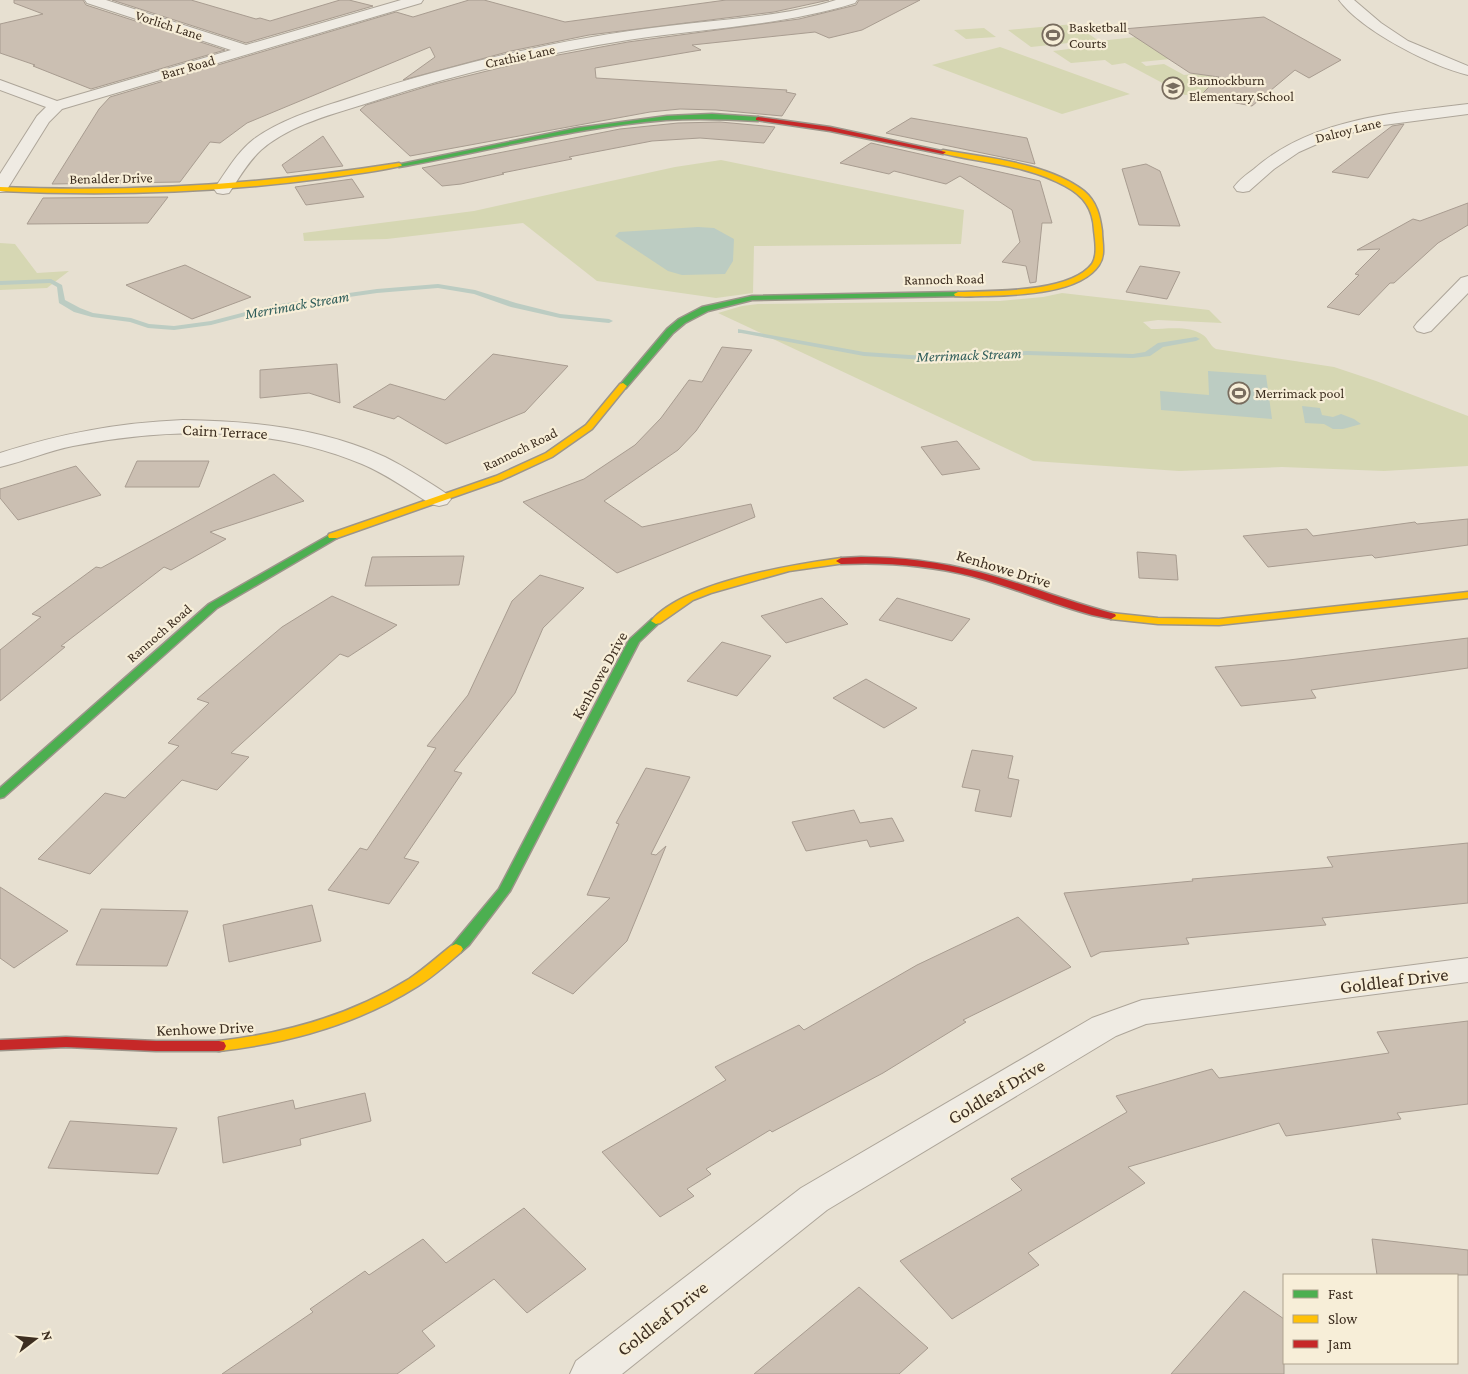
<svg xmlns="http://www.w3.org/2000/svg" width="1468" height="1374" viewBox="0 0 1468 1374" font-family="'Crimson Pro',serif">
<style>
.green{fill:#d6d7b3}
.water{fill:#bcccc2}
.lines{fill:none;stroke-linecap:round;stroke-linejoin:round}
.stream{fill:#bcccc2;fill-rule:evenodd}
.building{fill:#cbbfb2;stroke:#a89c90}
.street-casing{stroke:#ada599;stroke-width:2}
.fast-casing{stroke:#9c958a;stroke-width:3}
.slow-casing{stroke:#9c958a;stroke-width:3}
.jam-casing{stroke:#9c958a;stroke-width:3}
.street{fill:#efebe3;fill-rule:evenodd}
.fast{fill:#4caf50;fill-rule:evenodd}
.slow{fill:#ffc107;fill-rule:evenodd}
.jam{fill:#c62828;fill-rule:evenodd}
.labels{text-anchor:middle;stroke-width:4.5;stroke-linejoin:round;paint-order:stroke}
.far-street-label{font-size:14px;fill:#3d2e20;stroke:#f7eed8}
.far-poi-label{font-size:14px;fill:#3d2e20;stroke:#f7eed8;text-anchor:start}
.far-water-label{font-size:15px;font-style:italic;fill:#2f5d5a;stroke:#f7eed8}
.street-label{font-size:16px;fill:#3d2e20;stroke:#f7eed8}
.near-street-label{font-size:19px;fill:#3d2e20;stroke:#f7eed8}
</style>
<rect width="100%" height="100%" fill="#e7e0d1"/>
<!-- green -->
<path class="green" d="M 1074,24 L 1099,41 L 1136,37 L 1170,59 L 1141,62 L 1146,66 L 1164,64 L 1184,75 L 1194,74 L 1222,77 L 1203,93 L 1185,95 L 1125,63 L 1112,65 L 1105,60 L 1071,63 L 1053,51 L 1085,47 L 1078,42 L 1031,47 L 1008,30 Z
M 984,28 L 996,37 L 966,39 L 954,30 Z
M 1000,47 L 1130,94 L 1062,114 L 932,65 Z
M 721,160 L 964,210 L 961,244 L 754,246 L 753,293 L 716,298 L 597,281 L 523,223 L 387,239 L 304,241 L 303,233 L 474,211 L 675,167 Z
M 0,243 L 15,244 L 37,273 L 69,271 L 47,288 L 0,290 Z
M 1062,293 L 1209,310 L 1222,323 L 1158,320 L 1143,322 L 1151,329 C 1167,329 1190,325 1203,335 C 1209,339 1209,345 1216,349 L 1334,367 L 1376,381 L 1468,416 L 1468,466 L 1384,471 L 1282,467 L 1179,471 L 1033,461 L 718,313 L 742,306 L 758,304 L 1000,301 L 1043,297 Z"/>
<!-- water -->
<path class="water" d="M 698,227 L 714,228 L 734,239 L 733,261 L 725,274 L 682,275 L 668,271 L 615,236 L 619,232 Z
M 1208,371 L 1266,375 L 1272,419 L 1161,410 L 1160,391 L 1209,395 Z
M 1302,406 L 1320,408 L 1322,415 L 1333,417 L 1341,414 L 1354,419 L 1361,424 L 1343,429 L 1333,429 L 1324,424 L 1305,423 Z"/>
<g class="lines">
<!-- stream -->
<path class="stream" d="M 51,279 L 62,285 L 65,300 L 80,308 L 93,313 L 131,318 L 149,324 L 174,326 L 211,321 L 269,306 L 335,295 L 377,289 L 438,284 L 475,290 L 516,303 L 560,314 L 609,319 L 613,321 L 609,323 L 560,318 L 511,307 L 474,294 L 438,288 L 377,293 L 335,299 L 269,310 L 211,325 L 174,330 L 148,328 L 130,322 L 92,317 L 74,312 L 59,303 L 57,287 L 50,283 L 0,285 L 0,281 Z
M 738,329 L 864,352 L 925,356 L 1027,351 L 1133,354 L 1145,352 L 1158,343 L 1196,337 L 1200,339 L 1196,341 L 1163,347 L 1150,356 L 1133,358 L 1027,355 L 925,360 L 864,356 L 741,333 L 738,333 Z"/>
</g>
<!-- building -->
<path class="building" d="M 14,0 L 83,0 L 86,5 L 225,50 L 91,89 L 33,66 L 35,65 L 0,53 L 0,24 L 43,14 L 14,3 Z
M 112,0 L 191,0 L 256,19 L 260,18 L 270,21 L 340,0 L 349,0 L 373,6 L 246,43 Z
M 469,0 L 484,0 L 565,22 L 726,0 L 829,0 L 774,12 L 589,35 L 511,51 L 403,80 L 435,57 L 430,47 L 247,123 L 220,143 L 210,142 L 180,182 L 52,184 L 99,109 L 110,97 L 396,12 L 413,17 Z
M 859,0 L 920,0 L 862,30 L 829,38 L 815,32 L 692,45 L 701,50 L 595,68 L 596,78 L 787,90 L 786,92 L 796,94 L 782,116 L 716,110 L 680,109 L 650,112 L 410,156 L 360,110 L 366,105 L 435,84 L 531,60 L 628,42 L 799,19 L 856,5 Z
M 1264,17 L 1341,60 L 1309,78 L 1295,70 L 1252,106 L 1200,96 L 1219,77 L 1190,73 L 1123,29 Z
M 911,118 L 1027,138 L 1035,164 L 886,133 Z
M 720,122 L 775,127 L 764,143 L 700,138 L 652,141 L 569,157 L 572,159 L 502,173 L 504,174 L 461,184 L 442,186 L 422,168 L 620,129 L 678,123 Z
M 1404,124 L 1368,178 L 1332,172 L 1392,126 Z
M 323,136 L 343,166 L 287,173 L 282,165 Z
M 871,143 L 1040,181 L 1052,223 L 1042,223 L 1036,282 L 1030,283 L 1026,266 L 1002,262 L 1020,242 L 1012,210 L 960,176 L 946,184 L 894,171 L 889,174 L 840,163 Z
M 1146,164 L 1160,171 L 1180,226 L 1139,225 L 1122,169 Z
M 352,179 L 364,197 L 306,205 L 295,187 Z
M 168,197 L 148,223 L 27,224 L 43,198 Z
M 1468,203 L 1468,225 L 1438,243 L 1394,283 L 1390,283 L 1359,315 L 1327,307 L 1359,275 L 1355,274 L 1380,249 L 1357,250 L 1413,219 L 1420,221 Z
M 185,265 L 251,297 L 192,319 L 126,285 Z
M 1140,266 L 1180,272 L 1167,299 L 1126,292 Z
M 722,347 L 752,350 L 696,431 L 678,450 L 604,501 L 642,527 L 751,504 L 755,517 L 617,573 L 523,502 L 584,479 L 635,445 L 661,418 L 689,380 L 702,382 Z
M 493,354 L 568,366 L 525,412 L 446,444 L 398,416 L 394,419 L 353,407 L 390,384 L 445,400 Z
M 337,364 L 340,403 L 309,393 L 260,398 L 260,370 Z
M 957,441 L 980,469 L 942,475 L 921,447 Z
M 137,461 L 209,461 L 199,487 L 125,487 Z
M 76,466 L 101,495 L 18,520 L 0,498 L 0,489 Z
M 274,474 L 304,501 L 210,532 L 226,539 L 171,570 L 164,567 L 61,646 L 65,647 L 0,701 L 0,650 L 41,617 L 32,614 L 96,567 L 101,568 Z
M 1468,519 L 1468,545 L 1375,558 L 1372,555 L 1268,567 L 1243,536 L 1307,529 L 1313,536 L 1415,522 L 1417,524 Z
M 1137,552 L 1176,555 L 1178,580 L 1139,578 Z
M 464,556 L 459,585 L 365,586 L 372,557 Z
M 540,575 L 584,588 L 543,628 L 515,693 L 454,771 L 462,773 L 404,858 L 419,862 L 389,904 L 328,890 L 360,848 L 367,850 L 436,748 L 427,746 L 468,695 L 512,601 Z
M 332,596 L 397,625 L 348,657 L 340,654 L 231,753 L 249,757 L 217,790 L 182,780 L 90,874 L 38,859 L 105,793 L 125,798 L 179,746 L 168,743 L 209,703 L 197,699 L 282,627 Z
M 822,598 L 848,624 L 786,643 L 761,616 Z
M 897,598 L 970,619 L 952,641 L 879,620 Z
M 1468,638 L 1468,668 L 1311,690 L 1316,698 L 1241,706 L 1215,667 L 1289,660 Z
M 722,642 L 771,656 L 737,696 L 687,681 Z
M 866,679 L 917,708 L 884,728 L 833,698 Z
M 972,750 L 1013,756 L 1008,778 L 1019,780 L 1011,817 L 975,811 L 980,790 L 962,787 Z
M 646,768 L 690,777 L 651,854 L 656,855 L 666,846 L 627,941 L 573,994 L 532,973 L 610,898 L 587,895 L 619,824 L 616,823 Z
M 854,810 L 860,823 L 892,818 L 904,841 L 870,847 L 867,840 L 806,851 L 792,822 Z
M 1468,843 L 1468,903 L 1322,918 L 1326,925 L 1186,938 L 1189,944 L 1101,952 L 1091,957 L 1064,893 L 1193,881 L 1192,879 L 1333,867 L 1327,857 Z
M 0,887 L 68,931 L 14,968 L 0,958 Z
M 312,905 L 321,941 L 229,962 L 223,925 Z
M 101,909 L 188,911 L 167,966 L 76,965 Z
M 1018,917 L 1071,967 L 963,1020 L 966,1022 L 883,1073 L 772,1132 L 770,1130 L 706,1169 L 711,1174 L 687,1189 L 694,1196 L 660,1217 L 602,1152 L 726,1080 L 715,1067 L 799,1025 L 804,1030 L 917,965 Z
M 1468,1021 L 1468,1104 L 1397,1113 L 1401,1119 L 1286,1136 L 1279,1123 L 1128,1167 L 1145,1183 L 1028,1253 L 1039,1265 L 952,1319 L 900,1261 L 1022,1190 L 1011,1179 L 1127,1112 L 1116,1096 L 1212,1069 L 1219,1078 L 1389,1053 L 1377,1032 Z
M 365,1093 L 371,1121 L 300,1139 L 301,1145 L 223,1163 L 218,1117 L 293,1100 L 295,1109 Z
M 70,1121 L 177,1128 L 158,1174 L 48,1168 Z
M 524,1208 L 586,1269 L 527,1313 L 494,1279 L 422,1331 L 435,1346 L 397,1374 L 222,1374 L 313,1312 L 310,1309 L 365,1271 L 369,1275 L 423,1239 L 446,1263 Z
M 1372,1239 L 1468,1250 L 1468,1275 L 1377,1275 Z
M 859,1287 L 928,1348 L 899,1374 L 754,1374 Z
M 1244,1291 L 1284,1319 L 1284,1374 L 1171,1374 Z"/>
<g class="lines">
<!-- street casing -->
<g class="street-casing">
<path id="street" d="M 85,0 L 106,0 L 246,45 L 401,0 L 423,0 L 421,3 L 62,109 L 49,122 L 6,191 L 0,192 L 0,174 L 37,116 L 46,107 L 0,90 L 0,80 L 57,101 L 231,50 L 87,3 Z
M 836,0 L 857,0 L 855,3 C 781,26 704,28 628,40 C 540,54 455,74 371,102 C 334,114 291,124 261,150 C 248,162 239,178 229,193 L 223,194 L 217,193 L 214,189 C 226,172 237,152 254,139 C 285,117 323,107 359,95 C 459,63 563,38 668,26 C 724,19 782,17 836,0 Z
M 1339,0 L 1354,0 L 1381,23 L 1408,41 L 1468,66 L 1468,75 C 1431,66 1362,31 1339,0 Z
M 1468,104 L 1468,114 L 1376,126 L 1326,140 L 1299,152 L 1274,169 L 1249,191 L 1243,192 L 1237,191 L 1234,187 C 1239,180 1247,174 1254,169 C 1312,118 1395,113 1468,104 Z
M 1468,276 L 1468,293 L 1431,331 L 1424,333 L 1417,331 L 1414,327 L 1417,323 L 1461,278 Z
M 183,420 C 252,421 322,428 385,457 C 407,468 427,481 447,494 L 451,499 L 447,504 L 439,506 L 431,504 C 408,490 386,474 362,464 C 272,426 167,427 73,446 C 48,451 25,461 0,467 L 0,453 C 63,433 117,423 183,420 Z
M 1468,958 L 1468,982 L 1146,1024 L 1116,1036 L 827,1210 L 622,1374 L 570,1374 L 576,1361 L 801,1188 L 1092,1018 L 1142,1000 Z"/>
</g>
<!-- fast casing -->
<g class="fast-casing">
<path id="fast" d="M 712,114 L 758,117 L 761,119 L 758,121 C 727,119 697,118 666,120 C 576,127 488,151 399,167 L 396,165 L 577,128 L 667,116 Z
M 958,292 L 962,294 L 961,296 L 752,300 L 708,311 L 685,323 L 673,333 L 626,388 L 623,389 L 619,386 L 667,329 L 679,319 L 702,307 L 752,296 Z
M 333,533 L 338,536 L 337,538 L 217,608 L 4,797 L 0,798 L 0,788 L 209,604 Z
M 656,618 L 661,621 L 639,642 L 510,891 L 469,945 L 461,952 L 451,952 L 449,949 L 499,889 L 629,640 L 652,619 Z"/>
</g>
<!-- slow casing -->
<g class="slow-casing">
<path id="slow" d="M 943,150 C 987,158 1048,163 1084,191 C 1097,202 1100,216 1102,231 C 1102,242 1106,255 1099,265 C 1080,294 1017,295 985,296 C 976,296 965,297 955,296 L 954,294 L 958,292 C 992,291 1070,293 1092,264 C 1098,255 1095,240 1094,230 C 1093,209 1084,196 1065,186 C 1027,165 982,163 941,153 L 940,152 Z
M 399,163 L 402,165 L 401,166 C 374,172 346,175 319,179 C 213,193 107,196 0,191 L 0,187 C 134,193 266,184 399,163 Z
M 623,383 L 627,386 L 592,429 L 552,457 L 502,480 L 337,538 L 329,538 L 328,536 L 329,534 L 496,476 L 546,453 L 586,425 L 620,384 Z
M 841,558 L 846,561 L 845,563 L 789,571 L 711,593 L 693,600 L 660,623 L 656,624 L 651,621 C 684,582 791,565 841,558 Z
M 1468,592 L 1468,598 L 1219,625 L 1158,624 L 1111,619 L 1106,616 L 1111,613 L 1158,618 L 1219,619 Z
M 456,944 L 461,946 L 463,949 L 461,952 C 447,964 434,976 418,986 C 358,1024 290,1043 219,1051 L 214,1050 L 212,1046 L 214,1042 L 219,1041 C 287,1033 351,1015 409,979 C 424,969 437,957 451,946 Z"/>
</g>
<!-- jam casing -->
<g class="jam-casing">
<path id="jam" d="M 758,117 L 830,127 L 946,152 L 943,154 L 830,131 L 756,120 L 756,118 Z
M 861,557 C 901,557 940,562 979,572 C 1025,584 1069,602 1115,614 L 1116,616 L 1111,619 L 1092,615 C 1051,604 1012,587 971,576 C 928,565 885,562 841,564 L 836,561 L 841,558 Z
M 66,1037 L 156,1041 L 219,1041 L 224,1042 L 226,1046 L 224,1050 L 219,1051 L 156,1051 L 66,1047 L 0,1050 L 0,1040 Z"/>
</g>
<!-- street -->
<use href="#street" class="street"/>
<!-- fast -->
<use href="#fast" class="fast"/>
<!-- slow -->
<use href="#slow" class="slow"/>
<!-- jam -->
<use href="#jam" class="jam"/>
</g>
<!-- icons -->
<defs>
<g id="stadium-ring" transform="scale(1.125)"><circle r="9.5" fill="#f7eed8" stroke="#786c5e" stroke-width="1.5"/><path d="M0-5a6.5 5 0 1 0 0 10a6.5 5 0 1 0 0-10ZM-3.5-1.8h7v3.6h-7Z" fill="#786c5e"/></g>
<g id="school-ring" transform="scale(1.125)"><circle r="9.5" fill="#f7eed8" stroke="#786c5e" stroke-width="1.5"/><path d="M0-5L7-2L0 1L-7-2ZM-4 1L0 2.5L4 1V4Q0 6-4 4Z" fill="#786c5e"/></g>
</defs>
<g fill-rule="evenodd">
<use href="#stadium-ring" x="1053" y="35"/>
<use href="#school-ring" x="1173" y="88"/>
<use href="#stadium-ring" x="1239" y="393"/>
</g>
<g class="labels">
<!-- far-street labels -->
<g class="far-street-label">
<text transform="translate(169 25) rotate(18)" y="5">Vorlich Lane</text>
<text transform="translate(520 56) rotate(-12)" y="5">Crathie Lane</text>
<text transform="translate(188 67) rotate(-16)" y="5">Barr Road</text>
<text transform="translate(1348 130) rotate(-14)" y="5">Dalroy Lane</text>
<text transform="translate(111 178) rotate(-1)" y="5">Benalder Drive</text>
<text transform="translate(944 279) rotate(-1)" y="5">Rannoch Road</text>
<text transform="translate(520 449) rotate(-26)" y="5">Rannoch Road</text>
<text transform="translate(159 633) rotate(-41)" y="5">Rannoch Road</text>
</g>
<!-- far-poi labels -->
<g class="far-poi-label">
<text x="1069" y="32">Basketball<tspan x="1069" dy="16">Courts</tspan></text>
<text x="1189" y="85">Bannockburn<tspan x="1189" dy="16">Elementary School</tspan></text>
<text x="1255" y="398">Merrimack pool</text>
</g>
<!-- far-water labels -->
<g class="far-water-label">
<text transform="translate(297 305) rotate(-10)" y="5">Merrimack Stream</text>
<text transform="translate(969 355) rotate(-2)" y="5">Merrimack Stream</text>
</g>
<!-- street labels -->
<g class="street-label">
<text transform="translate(225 431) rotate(3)" y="6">Cairn Terrace</text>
<text transform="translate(1004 568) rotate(17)" y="6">Kenhowe Drive</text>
<text transform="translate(599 675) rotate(-61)" y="6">Kenhowe Drive</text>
<text transform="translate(205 1028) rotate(-2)" y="6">Kenhowe Drive</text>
</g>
<!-- near-street labels -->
<g class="near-street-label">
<text transform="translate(1394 980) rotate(-7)" y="7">Goldleaf Drive</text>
<text transform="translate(996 1091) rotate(-31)" y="7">Goldleaf Drive</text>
<text transform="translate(662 1318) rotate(-38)" y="7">Goldleaf Drive</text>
</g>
</g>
<!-- legend -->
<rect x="1283" y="1274" width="175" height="90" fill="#f7eed8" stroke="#ada18e"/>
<rect x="1293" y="1290" width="25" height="8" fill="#4caf50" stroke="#ada18e"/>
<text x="1328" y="1299" font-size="15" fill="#3d2e20">Fast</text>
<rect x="1293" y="1315" width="25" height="8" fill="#ffc107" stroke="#ada18e"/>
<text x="1328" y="1324" font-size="15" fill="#3d2e20">Slow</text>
<rect x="1293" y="1340" width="25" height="8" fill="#c62828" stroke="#ada18e"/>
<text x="1328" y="1349" font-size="15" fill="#3d2e20">Jam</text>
<!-- north arrow -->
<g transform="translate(35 1339) rotate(74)" stroke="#f7eed8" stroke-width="4" paint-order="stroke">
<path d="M0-4L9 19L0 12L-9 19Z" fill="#3d2e20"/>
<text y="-8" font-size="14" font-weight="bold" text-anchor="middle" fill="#3d2e20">N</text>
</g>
</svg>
